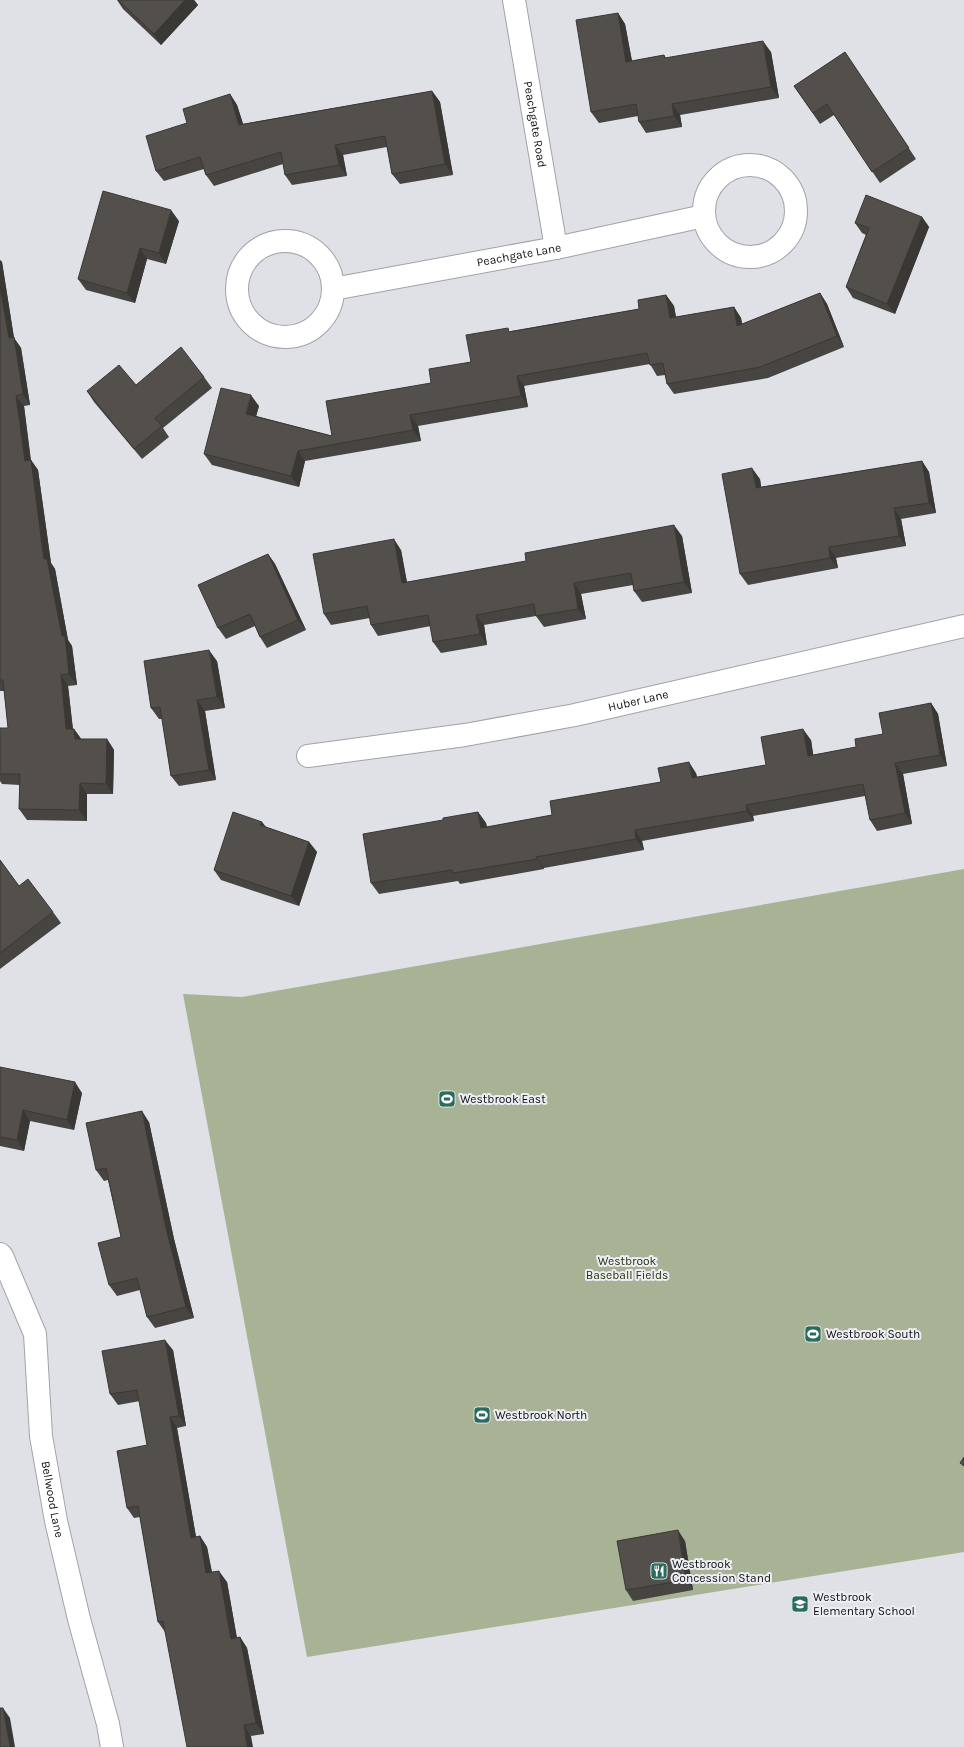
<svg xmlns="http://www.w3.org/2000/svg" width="964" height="1747" viewBox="0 0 964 1747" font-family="Karla,sans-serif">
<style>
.green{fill:#a8b395}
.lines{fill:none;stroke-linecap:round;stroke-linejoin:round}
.minor-casing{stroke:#a1a3a8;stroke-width:24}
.minor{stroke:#fff;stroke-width:22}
.wall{fill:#474541}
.shaded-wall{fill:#3a3835}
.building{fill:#53504c;stroke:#3a3835}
.labels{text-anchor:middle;stroke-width:4;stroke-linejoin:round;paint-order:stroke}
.street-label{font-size:12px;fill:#0f1012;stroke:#eceef4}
.poi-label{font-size:12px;fill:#0f1012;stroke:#eceef4;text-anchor:start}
.park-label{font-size:12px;fill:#273307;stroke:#eceef4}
</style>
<rect width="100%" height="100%" fill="#dfe1e6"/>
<!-- green -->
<path class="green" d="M 964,869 L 964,1552 L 307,1657 L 183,994 L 242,997 Z"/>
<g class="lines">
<!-- minor casing -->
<g class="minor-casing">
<g id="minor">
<path id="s1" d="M 514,0 L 556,248"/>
<circle cx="750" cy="211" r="46"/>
<circle cx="285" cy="289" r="48"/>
<path id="s2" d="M 333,289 L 556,248 L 704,216"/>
<path id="s3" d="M 308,756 L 465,735 L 575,715 L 964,626"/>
<path id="s4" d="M 0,1254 L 2,1256 L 35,1334 L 41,1436 L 56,1521 L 79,1619 L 108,1724 L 112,1747"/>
</g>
</g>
<!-- minor -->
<use href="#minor" class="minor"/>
</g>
<!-- wall -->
<path class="wall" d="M 117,0 L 194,0 L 198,5 L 161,45 L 123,9 Z
M 618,13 L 625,24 L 632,61 L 664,55 L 666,58 L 771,52 L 779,98 L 680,115 L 682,127 L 646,133 L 639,122 L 638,116 L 599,123 L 591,112 Z
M 845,52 L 916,159 L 880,183 L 834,115 L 820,124 L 794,86 Z
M 432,91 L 440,102 L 453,175 L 400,184 L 392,174 L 387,147 L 343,155 L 347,176 L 292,185 L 285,175 L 283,164 L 214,186 L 206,175 L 204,169 L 164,181 L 156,171 L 187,123 L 230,94 L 237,105 L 243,124 Z
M 922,217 L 929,227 L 895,314 L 853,298 L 846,287 L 866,235 L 862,233 L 855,223 Z
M 179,221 L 166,264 L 147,259 L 135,303 L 86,290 L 78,279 Z
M 0,260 L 2,262 L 14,338 L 21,348 L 30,405 L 24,406 L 31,460 L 38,470 L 51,563 L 55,569 L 68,640 L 72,646 L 77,685 L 68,686 L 73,729 L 74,729 L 81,739 L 107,739 L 114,750 L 113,794 L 87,794 L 87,821 L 27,820 L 19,809 L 20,785 L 2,784 L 0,781 L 0,728 L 8,728 L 4,691 L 0,691 Z
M 820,293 L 827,304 L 844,347 L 768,378 L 674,394 L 667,384 L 665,375 L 657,376 L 650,364 L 524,386 L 528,407 L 418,426 L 421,441 L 305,461 L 299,487 L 212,465 L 204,454 L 259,406 L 256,416 L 332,436 L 471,362 L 511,331 L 639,309 L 666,295 L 674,306 L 676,317 L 734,307 L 741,318 L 742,324 Z
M 204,377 L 212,388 L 163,428 L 169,437 L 142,459 L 94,402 L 87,391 L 136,385 Z
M 922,461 L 929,472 L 936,513 L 901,519 L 906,546 L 836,558 L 838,568 L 748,585 L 740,574 L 760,479 L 761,487 Z
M 682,536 L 692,593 L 642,602 L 634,591 L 633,585 L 581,594 L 586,619 L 544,627 L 536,616 L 484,625 L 487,645 L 441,653 L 433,642 L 431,626 L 378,636 L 371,625 L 370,618 L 331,625 L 324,614 L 401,550 L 407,582 Z
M 268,554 L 275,564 L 306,630 L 267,648 L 260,637 L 255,626 L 226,639 L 218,628 Z
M 217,661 L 225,708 L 205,711 L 216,780 L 179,786 L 171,776 L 162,719 L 159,719 L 151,708 Z
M 931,703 L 938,714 L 947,766 L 903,774 L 912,824 L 877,831 L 870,820 L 865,796 L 753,816 L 754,821 L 642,841 L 644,850 L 544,868 L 544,869 L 460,884 L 458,881 L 379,894 L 371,883 L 443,820 L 478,812 L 486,823 L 487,827 L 552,815 L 661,782 L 696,773 L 697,777 L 766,765 L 811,740 L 813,755 L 856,747 L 883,734 Z
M 262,822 L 266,827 L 309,842 L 317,852 L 299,906 L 221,880 L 214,870 Z
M 0,860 L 19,886 L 53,912 L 61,923 L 0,969 Z
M 0,1067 L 82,1093 L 74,1130 L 30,1121 L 24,1151 L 0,1146 Z
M 149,1122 L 174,1239 L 194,1318 L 155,1328 L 147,1317 L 140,1290 L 117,1296 L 109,1285 L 121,1237 L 108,1180 L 104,1181 L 96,1170 Z
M 173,1350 L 186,1426 L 177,1428 L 196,1537 L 200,1536 L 207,1547 L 212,1572 L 227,1582 L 237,1638 L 240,1637 L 247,1648 L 264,1734 L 251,1736 L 165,1632 L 158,1622 L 140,1517 L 134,1518 L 127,1508 L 147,1445 L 140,1401 L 118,1405 L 110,1394 Z
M 685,1541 L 693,1590 L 633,1601 L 626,1590 Z"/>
<!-- shaded-wall -->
<path class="shaded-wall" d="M 185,0 L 194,0 L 198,5 L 161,45 L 154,34 Z
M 618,13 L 625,24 L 634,72 L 626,62 Z
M 763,41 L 771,52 L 779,98 L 771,87 Z
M 432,91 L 440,102 L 453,175 L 445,164 Z
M 230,94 L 237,105 L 247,136 L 239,125 Z
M 672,104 L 680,115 L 682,127 L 674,116 Z
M 335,145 L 343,155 L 347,176 L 339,165 Z
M 171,210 L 179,221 L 166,264 L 159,253 Z
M 922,217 L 929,227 L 895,314 L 887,304 Z
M 140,248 L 147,259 L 135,303 L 127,293 Z
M 0,260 L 2,262 L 14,338 L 21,348 L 30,405 L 23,394 L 9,338 L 0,286 Z
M 820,293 L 827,304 L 844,347 L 837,336 Z
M 666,295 L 674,306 L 678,329 L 670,318 Z
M 734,307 L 741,318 L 745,337 L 737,326 Z
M 517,376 L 524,386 L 528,407 L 521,396 Z
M 251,395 L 259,406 L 254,424 L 246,414 Z
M 16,396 L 24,406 L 32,472 L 25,461 Z
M 410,415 L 418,426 L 421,441 L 413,430 Z
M 298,451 L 305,461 L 299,487 L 291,476 Z
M 31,460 L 38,470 L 51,563 L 55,569 L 68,640 L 72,646 L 77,685 L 69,674 L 62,636 L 44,559 Z
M 922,461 L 929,472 L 936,513 L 929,503 Z
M 752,468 L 760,479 L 763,499 L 756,488 Z
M 894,508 L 901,519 L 906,546 L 899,536 Z
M 674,525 L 682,536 L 692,593 L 684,582 Z
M 394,539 L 401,550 L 409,594 L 402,583 Z
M 829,547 L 836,558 L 838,568 L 830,558 Z
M 268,554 L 275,564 L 306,630 L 298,620 Z
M 574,583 L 581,594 L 586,619 L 578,609 Z
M 476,615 L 484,625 L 487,645 L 480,634 Z
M 209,650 L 217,661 L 225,708 L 217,697 Z
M 61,675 L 68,686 L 74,740 L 66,729 Z
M 197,700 L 205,711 L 216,780 L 209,770 Z
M 931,703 L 938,714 L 947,766 L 940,755 Z
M 74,729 L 82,740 L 75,739 Z
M 803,729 L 811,740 L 815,766 L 808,756 Z
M 107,739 L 114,750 L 113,794 L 106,784 Z
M 689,762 L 696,773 L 699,789 L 692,778 Z
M 895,763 L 903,774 L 912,824 L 905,813 Z
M 80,783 L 87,794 L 87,821 L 79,810 Z
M 746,805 L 753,816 L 754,821 L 747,811 Z
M 478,812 L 486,823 L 489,839 L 481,828 Z
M 262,822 L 269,832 L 260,825 Z
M 635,830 L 642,841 L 644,850 L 636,839 Z
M 309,842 L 317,852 L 299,906 L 291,896 Z
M 536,857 L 544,868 L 544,869 L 537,859 Z
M 75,1082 L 82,1093 L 74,1130 L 67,1120 Z
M 23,1110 L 30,1121 L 24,1151 L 17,1140 Z
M 142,1111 L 149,1122 L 174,1239 L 194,1318 L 186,1307 L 166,1228 Z
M 165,1340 L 173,1350 L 186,1426 L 179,1416 Z
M 170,1417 L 177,1428 L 198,1548 L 191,1538 Z
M 678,1530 L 685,1541 L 693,1590 L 686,1580 Z
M 200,1536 L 207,1547 L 214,1584 L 206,1573 Z
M 219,1571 L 227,1582 L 239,1650 L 231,1639 Z
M 240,1637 L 247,1648 L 264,1734 L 256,1723 Z
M 3,1708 L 10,1718 L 15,1747 L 10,1747 Z
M 244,1725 L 251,1736 L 253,1747 L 247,1747 Z"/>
<!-- building -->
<path class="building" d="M 118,0 L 185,0 L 154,34 Z
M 618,13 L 626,62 L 664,55 L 665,58 L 763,41 L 771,87 L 672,104 L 674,116 L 639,122 L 636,104 L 591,112 L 576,20 Z
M 845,52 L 909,148 L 872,172 L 827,104 L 813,113 L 794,86 Z
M 432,91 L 445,164 L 392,174 L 385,136 L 335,145 L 339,165 L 285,175 L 281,152 L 206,175 L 200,157 L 156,171 L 146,136 L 187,123 L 183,109 L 230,94 L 239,125 Z
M 103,191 L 171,210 L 159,253 L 140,248 L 127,293 L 78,279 Z
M 866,195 L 922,217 L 887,304 L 846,287 L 869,228 L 855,223 Z
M 0,286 L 9,338 L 14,337 L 23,394 L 16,396 L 25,461 L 31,460 L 44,559 L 47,559 L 62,636 L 65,636 L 69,674 L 61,675 L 66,729 L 74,729 L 75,739 L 107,739 L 106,784 L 80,783 L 79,810 L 19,809 L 20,774 L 0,774 L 0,728 L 8,728 L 3,680 L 0,680 Z
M 820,293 L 837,336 L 760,367 L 667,384 L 663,363 L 650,365 L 647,353 L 517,376 L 521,396 L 410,415 L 413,430 L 298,451 L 291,476 L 204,454 L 221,388 L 251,395 L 246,414 L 332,436 L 326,401 L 431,383 L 429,369 L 471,362 L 466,335 L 508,328 L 509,332 L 639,309 L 638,300 L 666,295 L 670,318 L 734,307 L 737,326 Z
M 181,347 L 204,377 L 155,418 L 162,426 L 134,449 L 87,391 L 119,365 L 136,385 Z
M 922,461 L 929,503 L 894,508 L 899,536 L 829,547 L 830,558 L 740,574 L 722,474 L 752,468 L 756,488 Z
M 674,525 L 684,582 L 634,591 L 631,573 L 574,583 L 578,609 L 536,616 L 534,604 L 476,615 L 480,634 L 433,642 L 428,615 L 371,625 L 367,606 L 324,614 L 313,554 L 394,539 L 402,583 L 526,561 L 525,553 Z
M 268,554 L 298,620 L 260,637 L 250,614 L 218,628 L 198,585 Z
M 209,650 L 217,697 L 197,700 L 209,770 L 171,776 L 160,707 L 151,708 L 144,661 Z
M 931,703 L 940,755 L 895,763 L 905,813 L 870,820 L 863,784 L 746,805 L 747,811 L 635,830 L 636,839 L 536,857 L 537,859 L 453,873 L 452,870 L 371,883 L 363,834 L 443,820 L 443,818 L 478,812 L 481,828 L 552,815 L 550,801 L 661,782 L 658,768 L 689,762 L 692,778 L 766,765 L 761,737 L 803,729 L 808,756 L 856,747 L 855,739 L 883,734 L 879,713 Z
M 233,812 L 262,822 L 260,825 L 309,842 L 291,896 L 214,870 Z
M 0,860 L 19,886 L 28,879 L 53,912 L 0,953 Z
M 0,1067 L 75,1082 L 67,1120 L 23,1110 L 17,1140 L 0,1137 Z
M 142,1111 L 166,1228 L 186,1307 L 147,1317 L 137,1278 L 109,1285 L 98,1243 L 121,1237 L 106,1168 L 96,1170 L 86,1123 Z
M 165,1340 L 179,1416 L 170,1417 L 191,1538 L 200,1536 L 206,1573 L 219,1571 L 231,1639 L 240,1637 L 256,1723 L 244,1725 L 247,1747 L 187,1747 L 163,1621 L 158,1622 L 138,1506 L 127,1508 L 117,1451 L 147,1445 L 137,1390 L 110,1394 L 102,1351 Z
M 964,1457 L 964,1466 L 960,1463 Z
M 678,1530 L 686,1580 L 626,1590 L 617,1541 Z
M 0,1708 L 3,1708 L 10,1747 L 0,1747 Z"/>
<!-- icons -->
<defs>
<g id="stadium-square" transform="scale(0.9)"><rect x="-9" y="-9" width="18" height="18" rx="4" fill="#296c5e" stroke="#eceef4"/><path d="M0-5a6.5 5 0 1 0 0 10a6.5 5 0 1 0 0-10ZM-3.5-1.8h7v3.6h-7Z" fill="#fff"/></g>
<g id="restaurant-square" transform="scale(0.9)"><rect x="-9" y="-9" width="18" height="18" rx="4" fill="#296c5e" stroke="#eceef4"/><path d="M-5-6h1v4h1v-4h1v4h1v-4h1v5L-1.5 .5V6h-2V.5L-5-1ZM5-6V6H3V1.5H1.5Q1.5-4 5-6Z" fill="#fff"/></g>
<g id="school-square" transform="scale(0.9)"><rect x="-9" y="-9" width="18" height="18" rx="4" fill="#296c5e" stroke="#eceef4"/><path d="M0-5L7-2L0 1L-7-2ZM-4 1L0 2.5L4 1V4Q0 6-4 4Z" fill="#fff"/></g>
</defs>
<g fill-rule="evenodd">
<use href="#stadium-square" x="447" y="1099"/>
<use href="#stadium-square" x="813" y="1334"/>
<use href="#stadium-square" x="482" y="1415"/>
<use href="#restaurant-square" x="659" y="1571"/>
<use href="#school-square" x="800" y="1604"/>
</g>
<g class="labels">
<!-- street labels -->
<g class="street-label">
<text dy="4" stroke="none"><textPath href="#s1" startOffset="126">Peachgate Road</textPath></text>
<text dy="4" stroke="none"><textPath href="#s2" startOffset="189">Peachgate Lane</textPath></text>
<text dy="4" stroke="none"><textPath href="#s3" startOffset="335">Huber Lane</textPath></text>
<text dy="4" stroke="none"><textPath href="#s4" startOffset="254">Bellwood Lane</textPath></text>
</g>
<!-- poi labels -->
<g class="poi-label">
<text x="460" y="1103">Westbrook East</text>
<text x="826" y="1338">Westbrook South</text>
<text x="495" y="1419">Westbrook North</text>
<text x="672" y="1568">Westbrook<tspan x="672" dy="14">Concession Stand</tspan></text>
<text x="813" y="1601">Westbrook<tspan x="813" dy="14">Elementary School</tspan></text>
</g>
<!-- park labels -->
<g class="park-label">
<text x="627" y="1265">Westbrook<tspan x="627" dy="14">Baseball Fields</tspan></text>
</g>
</g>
</svg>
